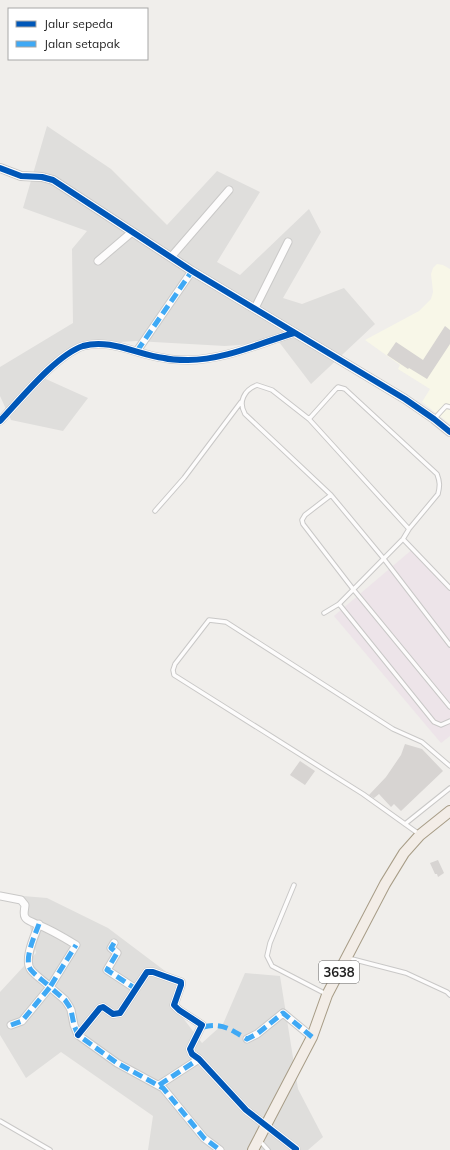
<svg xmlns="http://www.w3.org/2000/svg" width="450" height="1150" viewBox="0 0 450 1150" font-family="Mulish,sans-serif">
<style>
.residential{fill:#dfdedc}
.industrial{fill:#ede4e9}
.education{fill:#f8f7e8}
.building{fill:#d7d4d2}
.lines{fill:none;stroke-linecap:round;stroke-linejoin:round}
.service-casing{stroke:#c9c8c7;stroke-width:5.5}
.minor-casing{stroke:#c9c8c7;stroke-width:9}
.tertiary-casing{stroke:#c9c8c7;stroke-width:10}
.primary-casing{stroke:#a79c86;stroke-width:12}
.service{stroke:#fdfcfc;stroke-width:3.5}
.minor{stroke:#fdfcfc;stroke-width:7}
.tertiary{stroke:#fdfcfc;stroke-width:8}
.primary{stroke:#f3ede7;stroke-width:10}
.quiet{stroke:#3fa9f5;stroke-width:5;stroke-dasharray:10 5;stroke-linecap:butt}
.cycleway-casing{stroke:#fff;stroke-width:8}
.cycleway{stroke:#0057b8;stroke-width:6}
.labels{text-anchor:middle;stroke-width:3;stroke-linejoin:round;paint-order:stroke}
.shield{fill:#fff;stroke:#646464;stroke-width:1}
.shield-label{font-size:13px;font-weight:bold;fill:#222}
</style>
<rect width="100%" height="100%" fill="#f0eeeb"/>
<!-- residential -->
<path class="residential" d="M 47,126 L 111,169 L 167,225 L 217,171 L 260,192 L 217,262 L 240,275 L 309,209 L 321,232 L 283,298 L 302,304 L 344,288 L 375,324 L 311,384 L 279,342 L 225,346 L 136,341 L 87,344 L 37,375 L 88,398 L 63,431 L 11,420 L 0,396 L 0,367 L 73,323 L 72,249 L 87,231 L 23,208 Z
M 23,896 L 47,898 L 108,928 L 177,980 L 180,1014 L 202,1043 L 223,1024 L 245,973 L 280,976 L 298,1089 L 323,1137 L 308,1150 L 148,1150 L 153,1116 L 61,1052 L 26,1078 L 0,1035 L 0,992 L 36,953 Z"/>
<!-- industrial -->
<path class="industrial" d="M 414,548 L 450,590 L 450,736 L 441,743 L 334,616 Z"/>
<!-- education -->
<path class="education" d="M 437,264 L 443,265 L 450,269 L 450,424 L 422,402 L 430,389 L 398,369 L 400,365 L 365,340 L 419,311 L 431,299 L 433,292 L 431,274 L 433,268 Z"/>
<!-- building -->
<path class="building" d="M 445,326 L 450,330 L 450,344 L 427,379 L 409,368 L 408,369 L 387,355 L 396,342 L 423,360 Z
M 405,744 L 422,749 L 443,771 L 401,811 L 394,804 L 391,807 L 379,794 L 374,798 L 369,795 L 386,777 L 401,755 Z
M 300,761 L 315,771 L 305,785 L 290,775 Z
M 438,860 L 444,873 L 438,877 L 437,874 L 435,874 L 430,863 Z"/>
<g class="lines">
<!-- service casing -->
<g class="service-casing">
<path id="service" d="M 309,419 L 335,390 L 338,387 L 345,389 L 437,474 C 440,482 440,486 438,494 L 409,529 L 403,539 L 339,604 L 324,613
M 434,419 L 446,406 L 450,407
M 331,495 L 305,515 L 302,520 L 303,524 L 353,589 L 450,707
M 155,511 L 184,478 L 241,402
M 409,529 L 309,419 L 272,390 L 257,385 C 244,390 238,402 245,414 L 331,495 L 384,559 L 450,645
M 403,539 L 450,588
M 339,604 L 434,722 L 441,725 L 450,721
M 405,824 L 450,788
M 419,834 L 363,794 L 174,675 L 173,670 L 175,664 L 209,620 L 226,622 L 393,729 L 422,742 L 450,766
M 294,885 L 270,943 L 267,956 L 272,966 L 326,994
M 348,958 L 406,973 L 447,992 L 450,995
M 0,1121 L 50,1150
M 259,1140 L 268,1150"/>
</g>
<!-- minor casing -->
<g class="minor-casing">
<path id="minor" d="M 171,257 L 229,190
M 98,261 L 132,232
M 255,308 L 288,242
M 137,351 L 192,271
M 0,421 C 20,400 56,355 83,346 C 110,338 138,355 164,358 C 171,360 180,360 188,360 C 224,360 260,343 294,333
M 0,896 L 21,900 L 25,905 C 25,908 23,914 25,917 C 27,921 33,922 36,924 C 50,929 63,937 76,945 L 50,987 C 44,981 36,976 31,970 C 23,960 35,935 39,924
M 114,943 L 111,948 L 117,953 L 107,970 L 136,989
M 11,1025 L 22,1021 L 50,987 L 65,1000 L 69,1006 L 71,1010 L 74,1025 L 78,1035 L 117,1063 L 163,1088 L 204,1138 L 220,1150
M 78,1035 L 100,1008 L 103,1007 L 113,1014 L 120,1013 L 147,972 L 153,972 L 181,982 L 181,985 L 174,1005 L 179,1010 L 202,1025 L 190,1049 L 192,1054 L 199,1059 L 246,1110 L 296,1149
M 247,1039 L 257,1034 L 283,1013 L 312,1037
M 159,1085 L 199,1059"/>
</g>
<!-- tertiary casing -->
<g class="tertiary-casing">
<path id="tertiary" d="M 0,168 L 21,176 L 42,177 L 53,180 L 192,271 L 405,399 L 434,419 L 450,432"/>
</g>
<!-- primary casing -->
<g class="primary-casing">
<path id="primary" d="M 253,1150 L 312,1037 L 327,995 L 385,884 L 404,853 L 420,835 L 450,811"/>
</g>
<!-- service -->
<use href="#service" class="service"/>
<!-- minor -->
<use href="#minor" class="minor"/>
<!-- tertiary -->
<use href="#tertiary" class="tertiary"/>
<!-- primary -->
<use href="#primary" class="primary"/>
<!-- quiet -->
<path class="quiet" d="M 137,351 L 192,271
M 39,924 C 35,935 23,960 31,970 C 36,976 44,981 50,987 L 76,945
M 114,943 L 111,948 L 117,953 L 107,970 L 136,989
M 11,1025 L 22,1021 L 50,987 L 65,1000 L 69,1006 L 71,1010 L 74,1025 L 78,1035 L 117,1063 L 163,1088 L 204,1138 L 220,1150
M 203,1027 C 222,1022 231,1030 247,1039 L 257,1034 L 283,1013 L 312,1037
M 159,1085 L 199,1059"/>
<!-- cycleway casing -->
<g class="cycleway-casing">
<path id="cycleway" d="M 0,168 L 21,176 L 42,177 L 53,180 L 192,271 L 405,399 L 434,419 L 450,432
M 0,421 C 20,400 56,355 83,346 C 110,338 138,355 164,358 C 171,360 180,360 188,360 C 224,360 260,343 294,333
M 78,1035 L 100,1008 L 103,1007 L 113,1014 L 120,1013 L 147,972 L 153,972 L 181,982 L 181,985 L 174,1005 L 179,1010 L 202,1025 L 190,1049 L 192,1054 L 199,1059 L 246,1110 L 296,1149"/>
</g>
<!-- cycleway -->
<use href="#cycleway" class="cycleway"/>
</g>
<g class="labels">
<!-- shield labels -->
<rect class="shield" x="319" y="961" width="40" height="22" rx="3"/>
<g class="shield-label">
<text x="339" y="977">3638</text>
</g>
</g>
<!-- legend -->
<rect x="8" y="8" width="140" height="52" fill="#ffffff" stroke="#a7a7a7"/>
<rect x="16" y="21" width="20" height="6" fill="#0057b8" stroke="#a7a7a7"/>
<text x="44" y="28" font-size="12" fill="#222222">Jalur sepeda</text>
<rect x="16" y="41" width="20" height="6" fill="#3fa9f5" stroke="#a7a7a7"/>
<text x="44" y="48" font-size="12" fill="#222222">Jalan setapak</text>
</svg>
